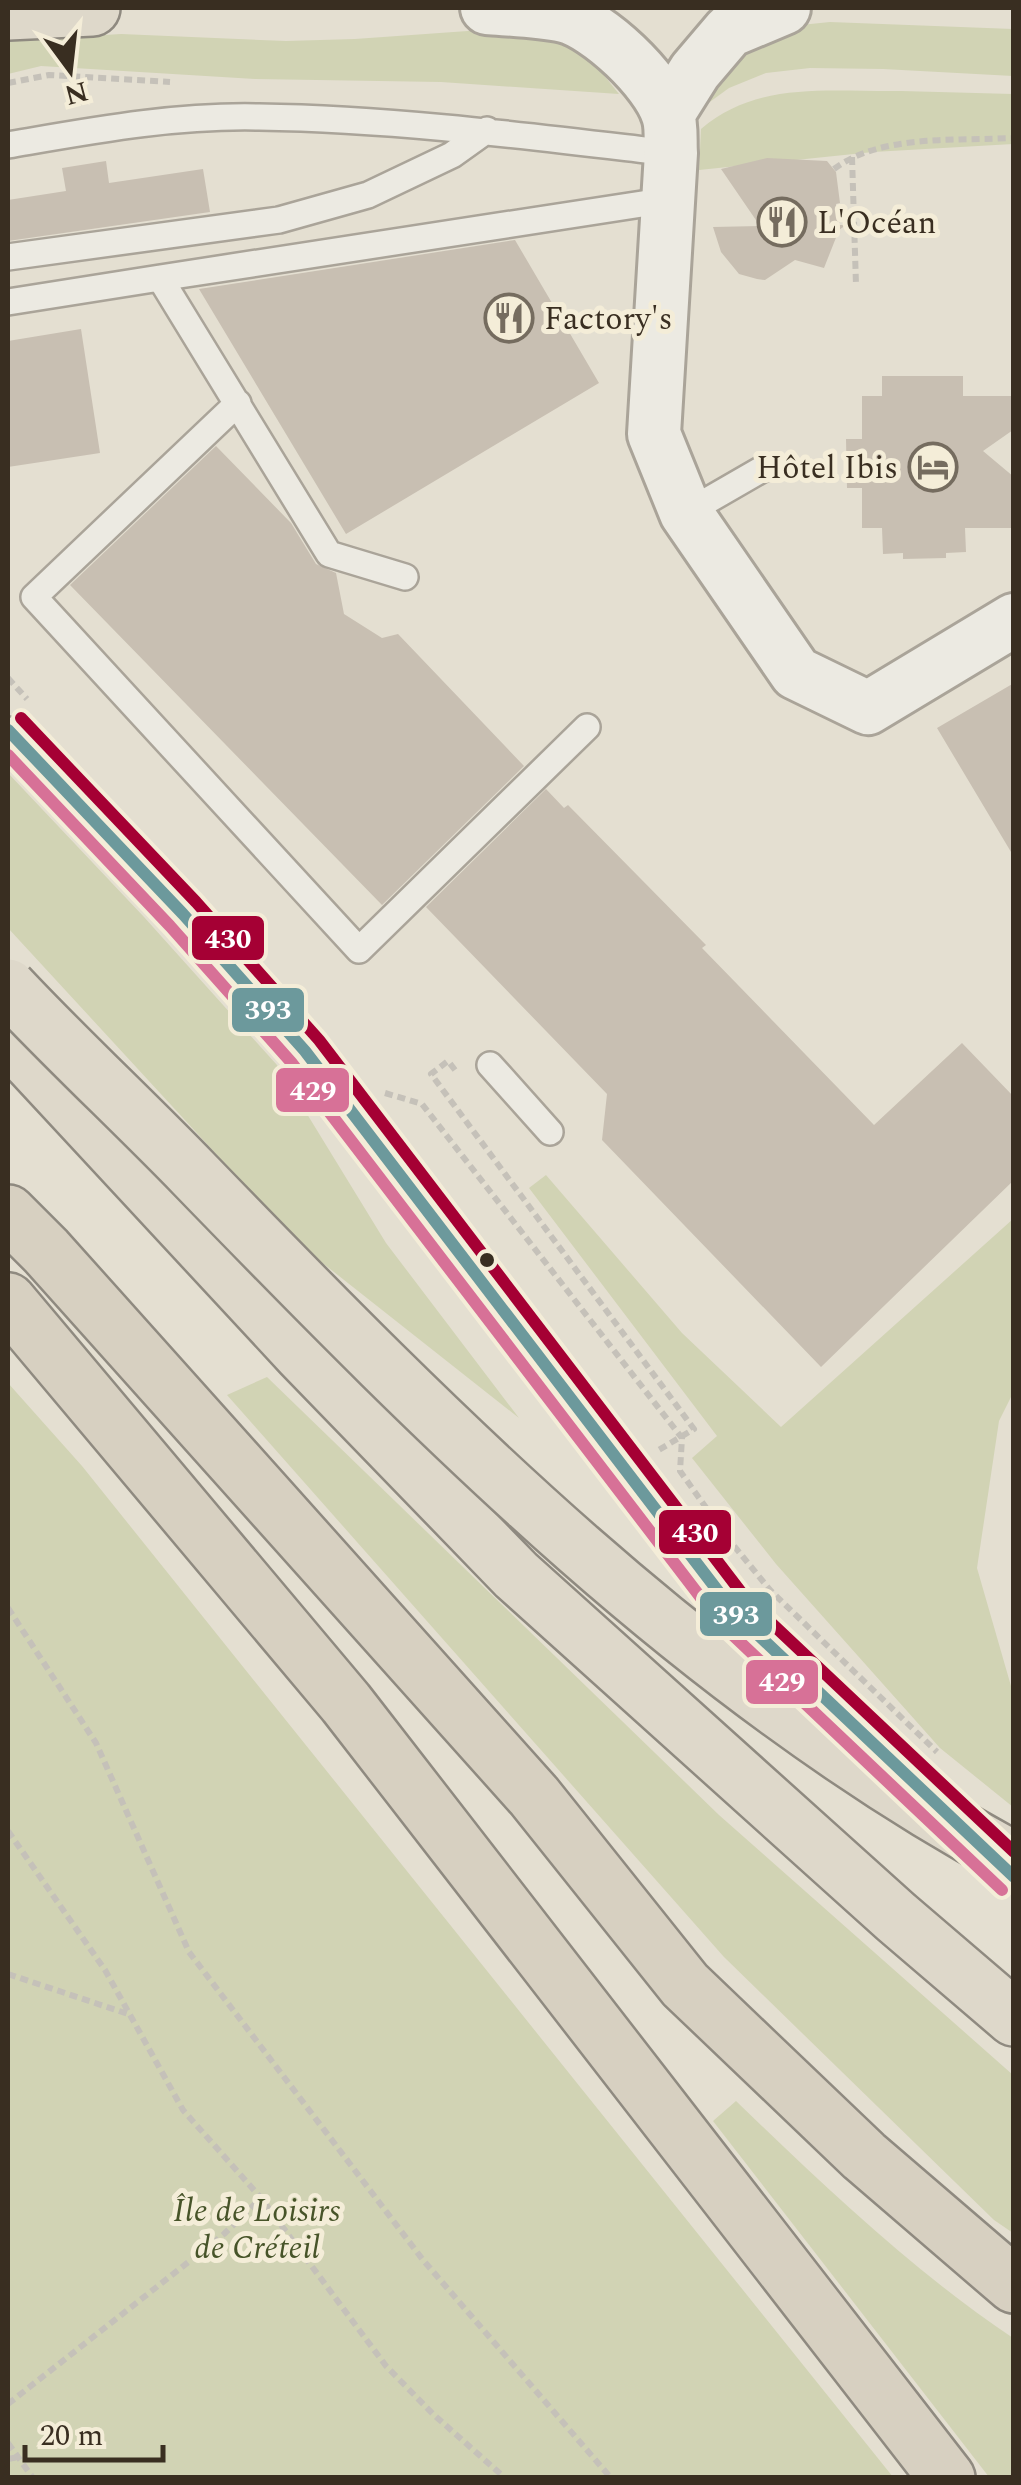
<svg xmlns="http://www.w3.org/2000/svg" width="1021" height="2485" viewBox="0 0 1021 2485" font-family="Spectral,serif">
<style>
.green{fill:#d1d3b4}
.building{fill:#c8bfb2}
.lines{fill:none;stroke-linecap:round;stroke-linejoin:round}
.service-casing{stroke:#aaa499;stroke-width:30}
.minor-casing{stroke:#aaa499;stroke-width:58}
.trunk-casing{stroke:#8f8a80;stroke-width:60}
.motorway-casing{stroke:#8f8a80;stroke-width:60}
.path{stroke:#c5c1b9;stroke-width:6;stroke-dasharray:8 5;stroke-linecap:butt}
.service{stroke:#eceae2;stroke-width:25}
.minor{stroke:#eceae2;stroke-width:52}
.trunk{stroke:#ded8ca;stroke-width:55}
.motorway{stroke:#d7d0c1;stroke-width:55}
.trunk-bridge-casing{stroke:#8f8a80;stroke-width:60;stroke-linecap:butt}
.trunk-bridge{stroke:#ded8ca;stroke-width:55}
.bus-1-casing{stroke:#f4edd8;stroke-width:20}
.bus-2-casing{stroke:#f4edd8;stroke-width:20}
.bus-3-casing{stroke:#f4edd8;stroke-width:20}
.bus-1{stroke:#6c999c;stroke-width:12}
.bus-2{stroke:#d77197;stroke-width:12}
.bus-3{stroke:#a50034;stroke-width:12}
.bus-dot{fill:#392e21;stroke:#f4edd8;stroke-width:4}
.labels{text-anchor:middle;stroke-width:10;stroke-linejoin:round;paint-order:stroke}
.poi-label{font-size:32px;fill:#392e21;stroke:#f4edd8;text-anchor:start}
.park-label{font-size:32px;font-style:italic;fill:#475429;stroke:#f4edd8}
.line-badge{stroke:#f4edd8;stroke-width:4}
.badge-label{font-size:28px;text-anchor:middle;font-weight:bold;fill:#fff}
</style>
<rect width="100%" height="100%" fill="#e4dfd1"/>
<!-- green -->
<path class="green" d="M 830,22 L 1013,29 L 1013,76 L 883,69 L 810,68 L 766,73 L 729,88 L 696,112 L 740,53 L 791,26 Z
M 525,27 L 575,39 L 619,94 L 441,82 L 255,79 L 41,66 L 8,74 L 8,41 L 121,34 L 286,41 L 355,39 Z
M 901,91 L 1013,94 L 1013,144 L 873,152 L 699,170 L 701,129 C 758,80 830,92 901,91 Z
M 8,773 L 144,917 L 277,1065 L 386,1243 L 519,1418 L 301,1246 L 8,928 Z
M 546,1175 L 682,1333 L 781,1427 L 1013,1219 L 1013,1393 L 999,1421 L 977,1568 L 1013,1693 L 1013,1807 L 940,1748 L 776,1564 L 692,1458 L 717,1436 L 529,1188 Z
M 267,1377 L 719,1815 L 1013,2075 L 1013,2233 L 994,2220 L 724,1957 L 227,1395 Z
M 8,1383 L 82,1466 L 893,2477 L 8,2477 Z
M 736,2101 C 823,2185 913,2271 1013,2338 L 1013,2477 L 989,2477 L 713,2121 Z"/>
<!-- building -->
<path class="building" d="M 767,158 L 827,161 L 836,172 L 840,203 L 836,204 L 838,225 L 846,225 L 839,230 L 824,268 L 795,260 L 765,280 L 757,279 L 739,274 L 721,252 L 713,227 L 760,226 L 721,169 Z
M 106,161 L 109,183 L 203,169 L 210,212 L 8,241 L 8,200 L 66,191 L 62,168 Z
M 515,240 L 599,383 L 346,534 L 199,289 Z
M 81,329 L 100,453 L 8,467 L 8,341 Z
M 882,376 L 963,376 L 963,396 L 1013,396 L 1013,430 L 983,451 L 1014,477 L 1014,528 L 965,528 L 966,552 L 946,553 L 946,558 L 903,559 L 903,553 L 883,554 L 882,528 L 862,528 L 862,488 L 847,488 L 846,439 L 862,439 L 862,396 L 882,396 Z
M 216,446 L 291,523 L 316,564 L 336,573 L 344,614 L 382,638 L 398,634 L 524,766 L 382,905 L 70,585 Z
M 1014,683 L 1014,857 L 937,728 Z
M 546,789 L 564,808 L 568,805 L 640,878 L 706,945 L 702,948 L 874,1125 L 962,1043 L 1014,1097 L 1014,1180 L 821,1367 L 602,1140 L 607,1094 L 426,907 Z"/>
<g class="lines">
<!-- service casing -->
<g class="service-casing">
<path id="service" d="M 8,145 C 90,131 174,115 259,117 C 397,119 534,137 671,153
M 8,257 L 279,220 L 368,195 L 452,155 L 487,130
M 8,302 L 160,278
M 238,403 L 34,597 L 359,950 L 587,727
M 686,513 L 764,468
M 405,577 L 329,554 L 160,278 L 668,200
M 8,730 L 183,914 L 305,1051 L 734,1612
M 490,1065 L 550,1132"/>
</g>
<!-- minor casing -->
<g class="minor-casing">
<path id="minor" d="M 487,8 C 512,10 539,11 564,16 C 598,24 658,81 668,115 C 672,126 670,142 671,153 L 654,434 L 686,513 L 796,673 L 868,708 L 1014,620
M 668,114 L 695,71 L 729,31 L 784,8"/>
</g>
<!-- trunk casing -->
<g class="trunk-casing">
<path id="trunk" d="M 8,12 L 92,8
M 8,1037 L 302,1354 L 516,1575 L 896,1917 L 1014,2018"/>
</g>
<!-- motorway casing -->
<g class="motorway-casing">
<path id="motorway" d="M 8,1213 L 46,1251 L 534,1796 L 685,1985 L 864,2156 L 1014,2285
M 8,1301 L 346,1703 L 947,2478"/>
</g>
<!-- path -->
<path class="path" d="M 8,83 L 49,75 L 170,82
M 852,157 L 856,285
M 834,169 C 880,134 957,141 1014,138
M 8,678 L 27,699
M 455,1070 L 448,1061 L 431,1074 L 694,1429 L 657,1451
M 385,1093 L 422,1104 L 682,1438 L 680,1471 L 719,1526
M 726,1536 L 770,1590 L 937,1752
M 8,1608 L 96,1743 L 189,1952 L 423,2260 L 611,2478
M 8,1831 L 105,1970 L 183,2110 L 261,2198 L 386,2366 L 433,2414 L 505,2478
M 8,1974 L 128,2014
M 8,2404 L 224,2234 L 261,2198
M 8,2443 L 33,2478
M 8,2459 L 19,2457"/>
<!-- service -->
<use href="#service" class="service"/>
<!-- minor -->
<use href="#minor" class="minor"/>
<!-- trunk -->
<use href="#trunk" class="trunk"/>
<!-- motorway -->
<use href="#motorway" class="motorway"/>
<!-- trunk-bridge casing -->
<g class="trunk-bridge-casing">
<path id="trunk-bridge" d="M 8,987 C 68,1051 133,1111 194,1174 C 441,1429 699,1690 1014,1860"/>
</g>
<!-- trunk-bridge -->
<use href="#trunk-bridge" class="trunk-bridge"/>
<!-- bus-1 casing -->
<g class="bus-1-casing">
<path id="bus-1" d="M 8,730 L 183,914 L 305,1051 L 734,1612 L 1014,1877"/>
</g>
<!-- bus-2 casing -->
<g class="bus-2-casing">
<path id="bus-2" d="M 8,755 L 170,926 L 291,1062 L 721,1624 L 1002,1890"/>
</g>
<!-- bus-3 casing -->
<g class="bus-3-casing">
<path id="bus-3" d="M 21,718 L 196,902 L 319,1040 L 747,1600 L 1014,1852"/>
</g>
<!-- bus-1 -->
<use href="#bus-1" class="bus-1"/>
<!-- bus-2 -->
<use href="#bus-2" class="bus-2"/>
<!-- bus-3 -->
<use href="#bus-3" class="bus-3"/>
</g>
<!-- icons -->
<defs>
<g id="restaurant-ring" transform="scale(2.5)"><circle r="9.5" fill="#f4edd8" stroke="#756c5f" stroke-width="1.5"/><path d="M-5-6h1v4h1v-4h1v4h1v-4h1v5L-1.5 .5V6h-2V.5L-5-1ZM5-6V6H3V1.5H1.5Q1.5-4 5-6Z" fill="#756c5f"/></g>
<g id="hotel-ring" transform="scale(2.5)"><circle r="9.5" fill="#f4edd8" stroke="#756c5f" stroke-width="1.5"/><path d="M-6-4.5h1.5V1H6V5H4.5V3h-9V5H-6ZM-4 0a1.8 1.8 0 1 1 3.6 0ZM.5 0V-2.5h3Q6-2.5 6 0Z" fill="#756c5f"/></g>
</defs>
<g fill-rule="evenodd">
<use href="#restaurant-ring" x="782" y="222"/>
<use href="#restaurant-ring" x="509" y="318"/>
<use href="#hotel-ring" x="933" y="467"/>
</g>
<!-- markers -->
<circle class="bus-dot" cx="487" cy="1260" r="9"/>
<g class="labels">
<!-- poi labels -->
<g class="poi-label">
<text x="817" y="233">L'Océan</text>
<text x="544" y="329">Factory's</text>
<text x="898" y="478" text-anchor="end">Hôtel Ibis</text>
</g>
<!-- park labels -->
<g class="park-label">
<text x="257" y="2221">Île de Loisirs<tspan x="257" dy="37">de Créteil</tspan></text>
</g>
</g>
<g class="line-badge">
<rect x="190" y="914" width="76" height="48" rx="10" fill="#a50034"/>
<rect x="230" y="986" width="76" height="48" rx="10" fill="#6c999c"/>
<rect x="274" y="1066" width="77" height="48" rx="10" fill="#d77197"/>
<rect x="657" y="1508" width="76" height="48" rx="10" fill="#a50034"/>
<rect x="698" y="1590" width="76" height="48" rx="10" fill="#6c999c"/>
<rect x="744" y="1658" width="76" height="48" rx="10" fill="#d77197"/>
</g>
<g class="badge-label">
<text x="228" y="948">430</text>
<text x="268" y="1019">393</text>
<text x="313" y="1100">429</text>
<text x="695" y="1542">430</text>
<text x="736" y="1624">393</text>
<text x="782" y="1691">429</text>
</g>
<!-- border -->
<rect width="1021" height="2485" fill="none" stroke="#392e21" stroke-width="20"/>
<!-- north arrow -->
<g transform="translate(70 70) rotate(165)" stroke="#f4edd8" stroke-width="8" paint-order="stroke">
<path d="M0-8L18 38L0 25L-18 38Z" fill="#392e21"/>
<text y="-15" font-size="28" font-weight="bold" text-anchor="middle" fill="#392e21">N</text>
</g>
<!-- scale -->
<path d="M25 2445v15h138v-15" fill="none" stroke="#392e21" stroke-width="5"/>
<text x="40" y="2445" font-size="30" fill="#392e21" stroke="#f4edd8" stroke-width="8" paint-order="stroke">20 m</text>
</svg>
